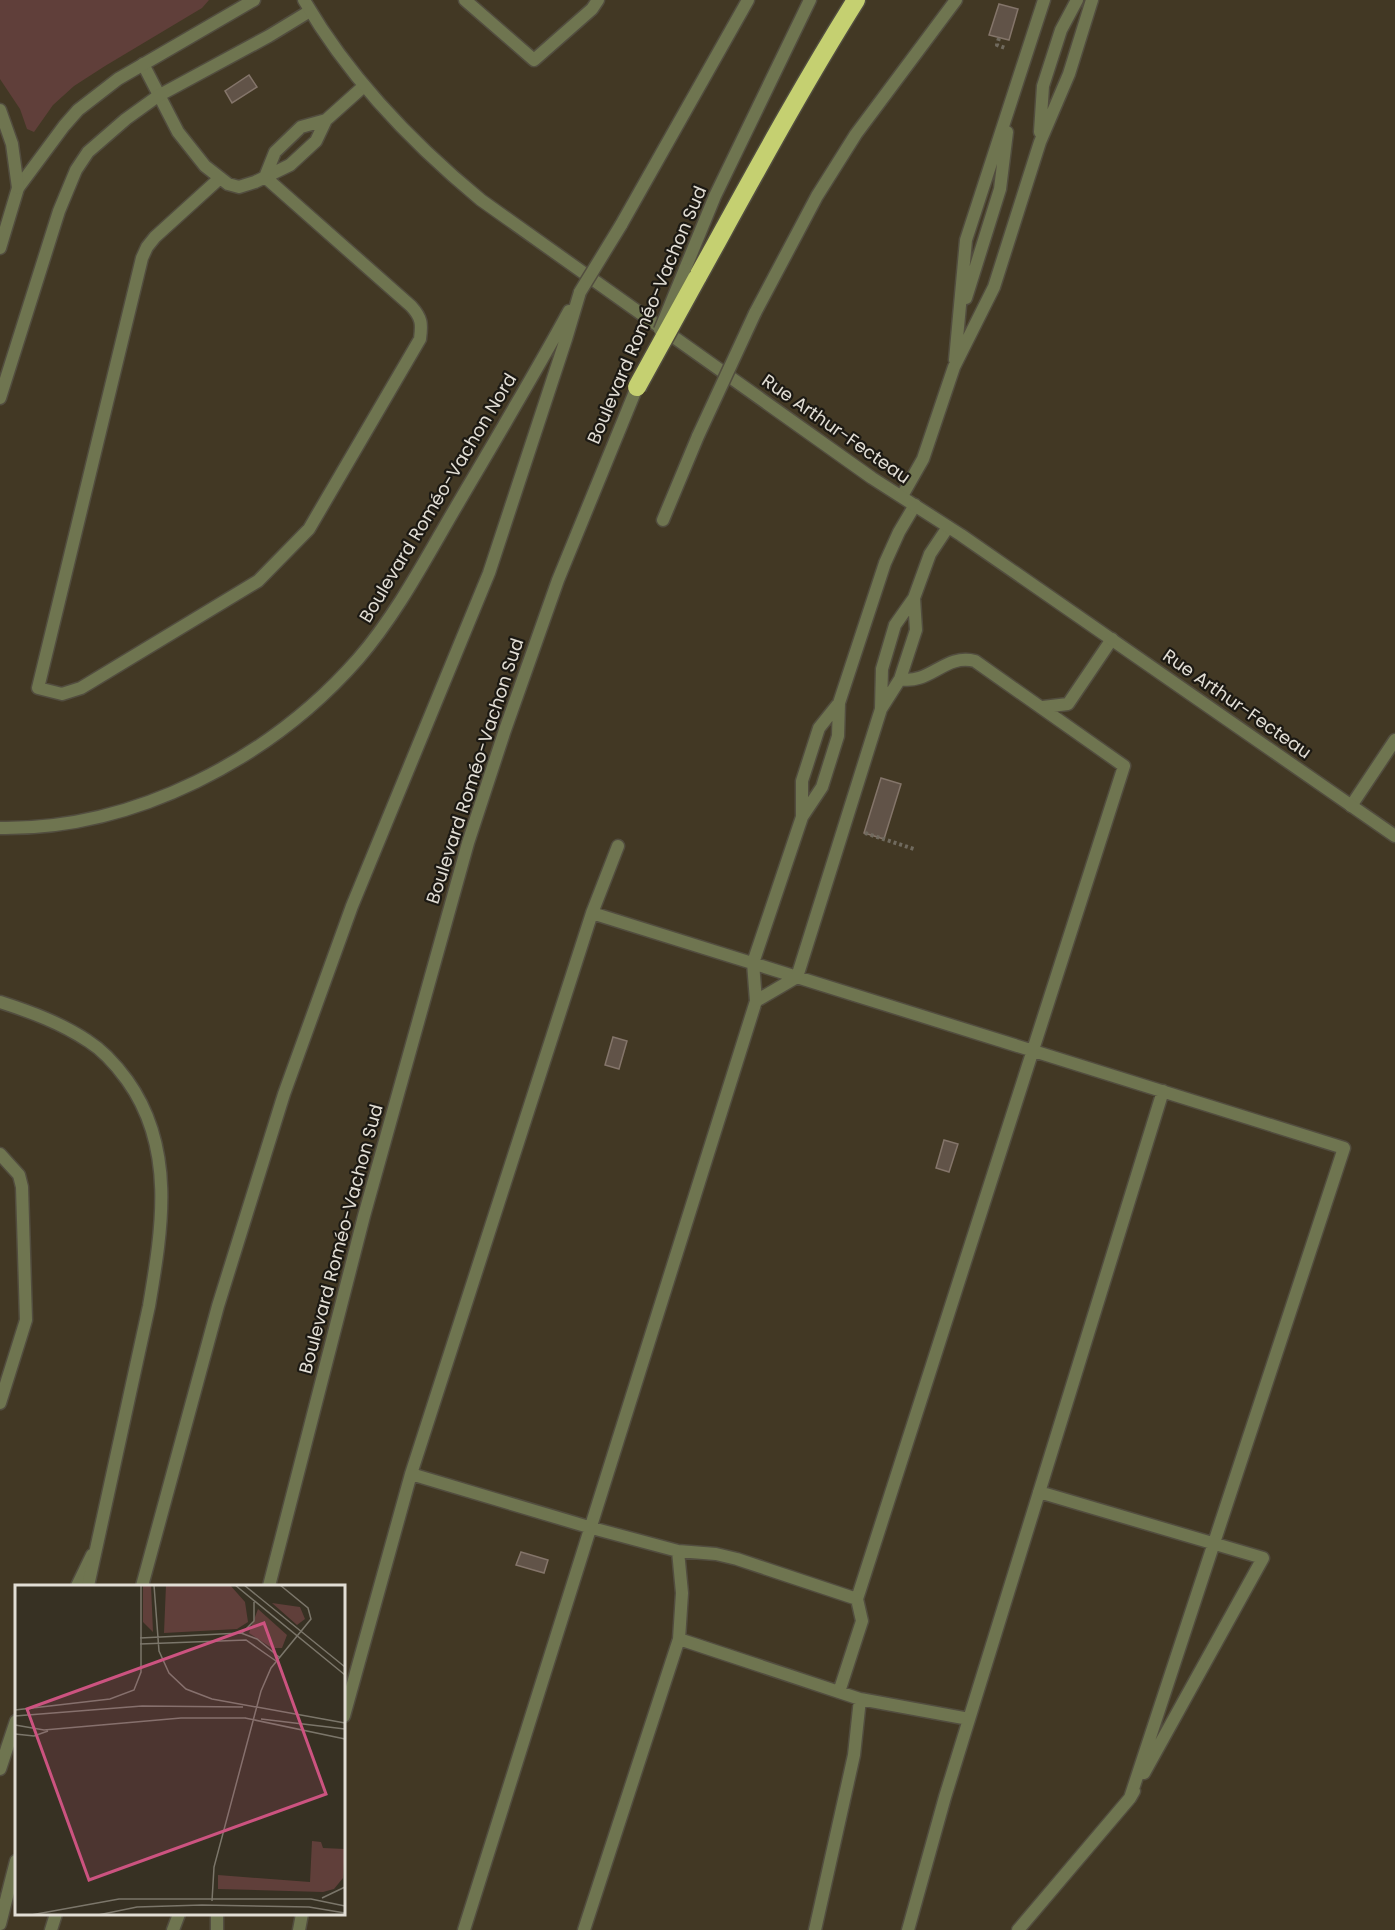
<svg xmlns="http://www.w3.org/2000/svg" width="1395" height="1930" viewBox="0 0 1395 1930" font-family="Poppins,sans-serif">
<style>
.built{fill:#423824;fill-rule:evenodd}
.green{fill:#603f3a}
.building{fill:#615348;stroke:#84756a;stroke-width:1.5}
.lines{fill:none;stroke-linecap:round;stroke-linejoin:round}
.service-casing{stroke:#524d3f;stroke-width:15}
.minor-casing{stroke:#524d3f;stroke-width:15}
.tertiary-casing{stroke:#524d3f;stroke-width:15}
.motorway-casing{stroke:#524d3f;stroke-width:21}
.path{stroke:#706a5e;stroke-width:4;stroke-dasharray:3 3;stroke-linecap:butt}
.service{stroke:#6f7550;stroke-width:12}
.minor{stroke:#6f7550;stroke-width:12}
.tertiary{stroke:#6f7550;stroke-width:12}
.motorway{stroke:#c5d071;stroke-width:18}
.service-bridge-casing{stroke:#524d3f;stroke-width:15;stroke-linecap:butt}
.tertiary-bridge-casing{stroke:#524d3f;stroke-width:15;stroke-linecap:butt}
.motorway-bridge-casing{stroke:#524d3f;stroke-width:21;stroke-linecap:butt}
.service-bridge{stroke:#6f7550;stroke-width:12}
.tertiary-bridge{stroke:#6f7550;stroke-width:12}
.motorway-bridge{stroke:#c5d071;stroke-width:18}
.labels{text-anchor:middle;stroke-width:4.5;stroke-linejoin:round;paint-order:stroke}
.street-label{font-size:18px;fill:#e2ded5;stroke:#1c1913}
.inset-road{fill:none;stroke:#7b766a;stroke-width:1.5}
.view{fill:#cc5380;fill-opacity:0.15;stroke:#cc5380;stroke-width:3}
.inset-edge{fill:none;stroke:#e2ded5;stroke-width:3}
</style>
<rect width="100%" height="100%" fill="#373123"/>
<!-- built -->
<path class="built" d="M 0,0 L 1395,0 L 1395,1930 L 0,1930 ZM 16,1586 L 344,1586 L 344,1914 L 16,1914 Z"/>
<!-- green -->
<path class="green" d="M 0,0 L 209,0 L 202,8 L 105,66 L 74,86 L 53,105 L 34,132 L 27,129 L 20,109 L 0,79 Z"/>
<!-- building -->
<path class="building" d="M 999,4 L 1018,9 L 1009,40 L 989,35 Z
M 249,75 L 257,87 L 232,103 L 225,91 Z
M 881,778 L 901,784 L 884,839 L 864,833 Z
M 613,1037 L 627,1041 L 619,1069 L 605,1065 Z
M 944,1140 L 958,1144 L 949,1172 L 936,1168 Z
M 521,1552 L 548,1560 L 544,1573 L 516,1565 Z"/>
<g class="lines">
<!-- service casing -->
<g class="service-casing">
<path id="service" d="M 465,0 L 534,60 L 592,9 L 598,0
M 143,64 L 178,132 L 205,166 L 228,184 L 239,187 L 255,182 L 290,165 L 316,141 L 326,120 L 364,86
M 1040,132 L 1043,86 L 1061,30 L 1077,0
M 265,177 L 275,152 L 301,127 L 326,120
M 220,178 L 155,237 L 147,247 L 142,258 L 38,688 L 62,694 L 81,688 L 258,581 L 309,529 L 420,339 C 422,324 422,318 411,306 L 265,177
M 966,298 L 1000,189 L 1007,132
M 755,313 L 817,196 L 856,134 L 956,0
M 955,360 L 966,240 L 1044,0
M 902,496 L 923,459 L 954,367 L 994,287 L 1040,142 L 1069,74 L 1092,0
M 663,520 L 698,436
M 1043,707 L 1068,704 L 1112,639
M 881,708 L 882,669 L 895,625 L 914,598 L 930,554 L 948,527
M 1351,806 L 1395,740
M 802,817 L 802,781 L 819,728 L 839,703
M 592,913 L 1344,1148 L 1130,1798
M 756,1001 L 797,977 L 881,709 L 900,679 L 916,630 L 914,598
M 0,1154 L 19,1175 L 22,1187 L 26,1320 L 0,1403
M 411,1474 L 592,1528 L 678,1551 L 716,1554 L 737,1559 L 857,1599
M 1039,1492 L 1263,1558 L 1144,1773
M 77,1586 L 92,1555
M 679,1639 L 860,1699 L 969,1719
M 839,1692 L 862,1621 L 857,1599 L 1124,766 L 975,661 C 945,653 930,685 900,679
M 344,1716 L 411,1474 L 592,913 L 618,846
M 0,1769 L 16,1721
M 299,1930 L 302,1914
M 464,1930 L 756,1001 L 753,963 L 802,817 L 822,787 L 838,736 L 839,703 L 885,563 L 899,532 L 915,505
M 584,1930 L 679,1639 L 682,1593 L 678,1551
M 815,1930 L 854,1755 L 860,1699
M 908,1930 L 945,1797 L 1163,1091
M 1018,1930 L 1130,1798 L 1134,1791"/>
</g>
<!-- minor casing -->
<g class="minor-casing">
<path id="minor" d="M 0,248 L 18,188 L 64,126 L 78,110 L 118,79 L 254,0
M 0,398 L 59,211 L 76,170 L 88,152 L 126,119 L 158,96 L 269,36 L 310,11"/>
</g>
<!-- tertiary casing -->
<g class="tertiary-casing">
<path id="tertiary" d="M 304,0 C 349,78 412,143 481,200 L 872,478 L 961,535 L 1395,836
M 0,110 L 12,144 L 18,188
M 621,225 L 748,0
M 685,269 L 715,196 L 810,0
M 0,828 C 134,830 270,759 358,659 C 397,614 426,558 456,507 C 494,442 533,377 569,311
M 0,1002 C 31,1012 61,1023 88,1041 C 104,1051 116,1065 127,1080 C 176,1148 162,1229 149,1306 L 88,1586
M 142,1586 L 218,1306 L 284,1094 L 352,906 L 489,573 L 566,339 L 580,292
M 269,1586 L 364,1216 L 468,843 L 505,730 L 558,580 L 637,387
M 0,1924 L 16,1861
M 51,1930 L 56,1914
M 173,1930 L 179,1914
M 217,1930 L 217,1914"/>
</g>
<!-- motorway casing -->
<g class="motorway-casing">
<path id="motorway" d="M 697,278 C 749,184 799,91 856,0"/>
</g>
<!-- path -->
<path class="path" d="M 999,38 L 997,45 L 1005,48
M 865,833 L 914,849"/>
<!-- service -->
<use href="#service" class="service"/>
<!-- minor -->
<use href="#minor" class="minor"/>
<!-- tertiary -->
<use href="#tertiary" class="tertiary"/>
<!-- motorway -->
<use href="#motorway" class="motorway"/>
<!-- service-bridge casing -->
<g class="service-bridge-casing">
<path id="service-bridge" d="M 698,436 L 755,313"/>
</g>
<!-- tertiary-bridge casing -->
<g class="tertiary-bridge-casing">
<path id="tertiary-bridge" d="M 580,292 L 621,225
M 660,330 L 685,269"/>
</g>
<!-- motorway-bridge casing -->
<g class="motorway-bridge-casing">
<path id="motorway-bridge" d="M 637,387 L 697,278"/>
</g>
<!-- service-bridge -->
<use href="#service-bridge" class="service-bridge"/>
<!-- tertiary-bridge -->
<use href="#tertiary-bridge" class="tertiary-bridge"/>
<!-- motorway-bridge -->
<use href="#motorway-bridge" class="motorway-bridge"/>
</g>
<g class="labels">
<!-- street labels -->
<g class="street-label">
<text transform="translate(647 315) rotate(-67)" y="6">Boulevard Roméo-Vachon Sud</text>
<text transform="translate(836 429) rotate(35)" y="6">Rue Arthur-Fecteau</text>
<text transform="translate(438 498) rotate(-59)" y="6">Boulevard Roméo-Vachon Nord</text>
<text transform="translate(1237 704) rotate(35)" y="6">Rue Arthur-Fecteau</text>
<text transform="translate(475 771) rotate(-72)" y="6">Boulevard Roméo-Vachon Sud</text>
<text transform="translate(341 1239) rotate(-75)" y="6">Boulevard Roméo-Vachon Sud</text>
</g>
</g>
<!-- overview -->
<g transform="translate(15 1585)">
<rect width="330" height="330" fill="#373123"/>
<path d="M 128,0 L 136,0 L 138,47 L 128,37 ZM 151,0 L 215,0 L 230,17 L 233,37 L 222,44 L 149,48 ZM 257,18 L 285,22 L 290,34 L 282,40 ZM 243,24 L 272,50 L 267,63 L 257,63 L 234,48 ZM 297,256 L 306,257 L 308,263 L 330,264 L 328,293 L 319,304 L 308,307 L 203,304 L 203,290 L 295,297 Z" fill="#603f3a"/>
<path class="inset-road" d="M 139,0 L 144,66 L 154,88 L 171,104 L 197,114 L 330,138M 220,0 L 330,90M 229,0 L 330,82M 227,48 L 239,36 L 239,17M 125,53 L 226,48 L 242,54 L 264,72M 125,59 L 231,55 L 261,76M 0,125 L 95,114 L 119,105 L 126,87 L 126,0M 0,131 L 127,121 L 228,122M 230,133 L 330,154M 246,134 L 330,144M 0,140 L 29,145 L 166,133 L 231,133M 0,149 L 19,151 L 33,146M 307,313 L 330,302M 197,316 L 199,282 L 246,106 L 256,83 L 296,34 L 293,23 L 265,0M 16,330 L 104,314 L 296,314 L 330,321M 83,330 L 122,322 L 187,320 L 294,322 L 330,328"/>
<path class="view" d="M 249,38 L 311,209 L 74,295 L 12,124 Z"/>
<rect width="330" height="330" class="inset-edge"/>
</g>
</svg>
